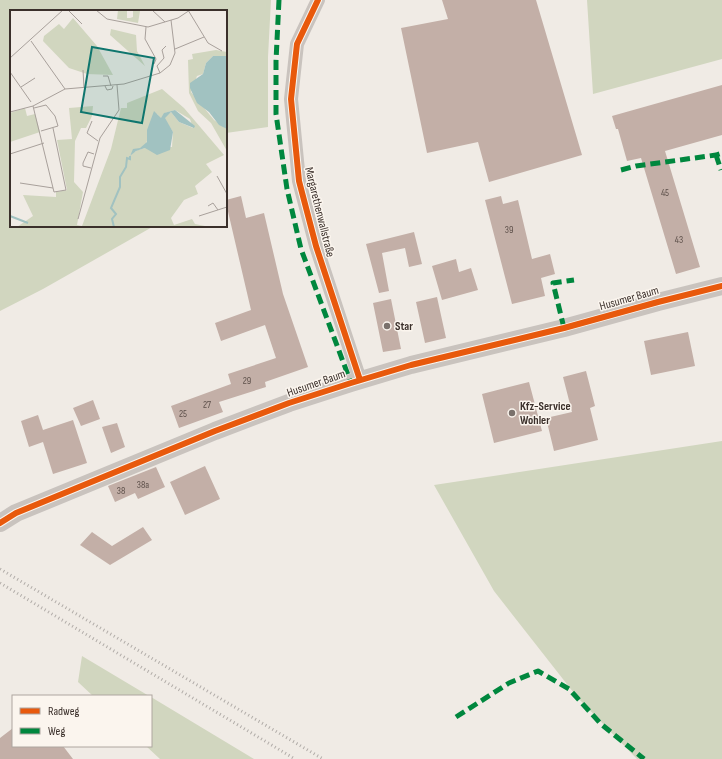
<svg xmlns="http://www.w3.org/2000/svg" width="722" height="759" viewBox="0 0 722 759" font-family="'Sofia Sans Condensed',sans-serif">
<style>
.green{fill:#d1d6bf}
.building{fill:#c3afa7}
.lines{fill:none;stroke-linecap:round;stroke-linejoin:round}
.minor{stroke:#c9c3be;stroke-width:14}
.tertiary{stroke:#c9c3be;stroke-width:18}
.rail{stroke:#b1aca8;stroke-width:3;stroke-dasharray:1 3;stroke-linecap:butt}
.quiet{stroke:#00873e;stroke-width:5;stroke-dasharray:10 5;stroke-linecap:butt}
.cycleway-casing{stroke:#fbf5ee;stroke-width:8}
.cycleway{stroke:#e8590c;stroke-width:6}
.poi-dot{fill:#7a716c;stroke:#fbf5ee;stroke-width:1.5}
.labels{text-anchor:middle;stroke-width:3;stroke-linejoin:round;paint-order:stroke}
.number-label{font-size:10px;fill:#5d504a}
.street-label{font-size:12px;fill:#3b302b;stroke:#fbf5ee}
.poi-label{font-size:12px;font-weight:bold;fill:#3b302b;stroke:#fbf5ee;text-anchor:start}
.inset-river{fill:none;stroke:#a1c2c1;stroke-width:2}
.inset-road{fill:none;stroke:#a8a09b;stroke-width:1}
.view{fill:#0f766e;fill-opacity:0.15;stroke:#0f766e;stroke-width:2}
.inset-edge{fill:none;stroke:#3b302b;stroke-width:2}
</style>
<rect width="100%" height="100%" fill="#f0ebe5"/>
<!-- green -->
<path class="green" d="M 0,0 L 271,0 L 268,57 L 268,127 L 226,133 L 226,11 L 11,11 L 11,226 L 154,226 L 43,289 L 0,311 Z
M 587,0 L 722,0 L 722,59 L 593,94 Z
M 722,441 L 722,759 L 637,759 L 577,697 L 494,591 L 434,485 Z
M 82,656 L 149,696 L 93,696 L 78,682 Z
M 151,697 L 254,759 L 160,759 L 146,746 L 151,746 Z"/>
<!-- building -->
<path class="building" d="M 442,0 L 536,0 L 582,155 L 489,182 L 478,142 L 427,153 L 401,28 L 448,19 Z
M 722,85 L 722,135 L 665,151 L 700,267 L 676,274 L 641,158 L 627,161 L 618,129 L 616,129 L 612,116 Z
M 241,196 L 246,218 L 264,213 L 283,294 L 308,367 L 265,382 L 266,387 L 219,402 L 223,412 L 179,428 L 171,406 L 231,384 L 228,374 L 276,358 L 265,325 L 221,341 L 215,323 L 251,310 L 226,203 L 226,200 Z
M 501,196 L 503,204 L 518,200 L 532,259 L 550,254 L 555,274 L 541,278 L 545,296 L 512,304 L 485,200 Z
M 414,232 L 422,264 L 409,267 L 405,248 L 382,253 L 389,291 L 379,293 L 366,244 Z
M 456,259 L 459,272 L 471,268 L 478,290 L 442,300 L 432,266 Z
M 437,297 L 446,338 L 425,343 L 416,302 Z
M 391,299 L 401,349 L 383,352 L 373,303 Z
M 688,332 L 695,366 L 651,375 L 644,341 Z
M 586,371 L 595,406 L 590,408 L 598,440 L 554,451 L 546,418 L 572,412 L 563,377 Z
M 529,382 L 542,431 L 494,443 L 482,394 Z
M 93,400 L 100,419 L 81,426 L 73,408 Z
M 38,415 L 43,430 L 73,420 L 87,463 L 53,474 L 43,442 L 29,447 L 21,421 Z
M 117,423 L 125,447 L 111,453 L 102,427 Z
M 205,466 L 220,499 L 185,515 L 170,482 Z
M 156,467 L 165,487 L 138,499 L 135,493 L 115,502 L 108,486 Z
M 143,527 L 152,540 L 110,565 L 80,545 L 92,532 L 112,546 Z
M 13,728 L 13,746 L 63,746 L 73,759 L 0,759 L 0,738 Z"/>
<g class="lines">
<!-- minor -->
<path class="minor" d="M 318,0 L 297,44 L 291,99 L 299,181 L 316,246 L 360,380"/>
<!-- tertiary -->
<path class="tertiary" d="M 0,523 L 16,513 L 215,431 L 289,403 L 351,383 L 411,365 L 564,328 L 658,302 L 722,286"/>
<!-- rail -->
<path class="rail" d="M 0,569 L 323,759
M 0,583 L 295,759"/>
<!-- quiet -->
<path class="quiet" d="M 279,0 L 276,61 L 276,114 L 287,189 L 301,249 L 351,383
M 716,155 L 721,170
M 621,170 L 636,166 L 716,155 L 722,153
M 564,328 L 553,283 L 574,280
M 456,717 L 509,683 L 538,671 L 569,689 L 601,724 L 644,759"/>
<!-- cycleway casing -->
<g class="cycleway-casing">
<path id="cycleway" d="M 318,0 L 297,44 L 291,99 L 299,181 L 316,246 L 360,380
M 0,523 L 16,513 L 215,431 L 289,403 L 351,383 L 411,365 L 564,328 L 658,302 L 722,286"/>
</g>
<!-- cycleway -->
<use href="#cycleway" class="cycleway"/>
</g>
<!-- markers -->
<g class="poi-dot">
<circle cx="387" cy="326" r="4"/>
<circle cx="512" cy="413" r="4"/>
</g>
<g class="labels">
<!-- number labels -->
<g class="number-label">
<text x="665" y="196">45</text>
<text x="509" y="233">39</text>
<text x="679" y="243">43</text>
<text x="247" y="384">29</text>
<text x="207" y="408">27</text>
<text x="183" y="417">25</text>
<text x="143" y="488">38a</text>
<text x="121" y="494">38</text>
</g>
<!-- street labels -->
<g class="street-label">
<text transform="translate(320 212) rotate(76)" y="4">Margarethenwallstraße</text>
<text transform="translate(629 298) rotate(-16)" y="4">Husumer Baum</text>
<text transform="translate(316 383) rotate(-19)" y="4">Husumer Baum</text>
</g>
<!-- poi labels -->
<g class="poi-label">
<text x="395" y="330">Star</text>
<text x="520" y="410">Kfz-Service<tspan x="520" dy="14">Wohler</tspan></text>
</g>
</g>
<!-- overview -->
<g transform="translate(10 10)">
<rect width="217" height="217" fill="#f0ebe5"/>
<path d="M 108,0 L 117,1 L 117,8 L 120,8 L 123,7 L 123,0 L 130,1 L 128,13 L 107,9 ZM 63,8 L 87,36 L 103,65 L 77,64 L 59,58 L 33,31 L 34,26 L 49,14 L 54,19 ZM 101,19 L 126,25 L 127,41 L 135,56 L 100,25 ZM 206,40 L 217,42 L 217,46 L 203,46 L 196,53 L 193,64 L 187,66 L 181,82 L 204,110 L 217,119 L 217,141 L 201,113 L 188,101 L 179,83 L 178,50 L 183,49 L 182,44 ZM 152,79 L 174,98 L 214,145 L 196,154 L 202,162 L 185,176 L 188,184 L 174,190 L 161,208 L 164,215 L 182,209 L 185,214 L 200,217 L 7,217 L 23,206 L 13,185 L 46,187 L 46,182 L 57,180 L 47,130 L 62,129 L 59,98 L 83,96 L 82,106 L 76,118 L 71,118 L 65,131 L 64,172 L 73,182 L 67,215 L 72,216 L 101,139 L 111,98 L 117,98 L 117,93 ZM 165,100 L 180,109 L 183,118 L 169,112 L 161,102 L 154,108 L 163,122 L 162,137 L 135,138 L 125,141 L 120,146 L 121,144 L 136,135 L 142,109 L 147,104 L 151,109 L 155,103 ZM 15,98 L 17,106 L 25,104 L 30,122 L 0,132 L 0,103 Z" fill="#d1d6bf" fill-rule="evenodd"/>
<path d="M 203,46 L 217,46 L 217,119 L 209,115 L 199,102 L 187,93 L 180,78 L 180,73 L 193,64 L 196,53 ZM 165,100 L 185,116 L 184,118 L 169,112 L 161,102 L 155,108 L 163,122 L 160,140 L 147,145 L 135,138 L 126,141 L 120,146 L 123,139 L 130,138 L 137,132 L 137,120 L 144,101 L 151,108 L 154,103 Z" fill="#a1c2c1"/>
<path class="inset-river" d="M 0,206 L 18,213M 104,217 L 102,209 L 106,204 L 101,198 L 110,177 L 110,167 L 116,157 L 117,148 L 120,149 L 120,146"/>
<path class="inset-road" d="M 58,0 L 72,14M 86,0 L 97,9 L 138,17 L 168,8 L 180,0M 142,0 L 155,12M 178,0 L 198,33 L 212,41M 136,17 L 135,29 L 146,49 L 144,54M 21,31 L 55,79M 165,39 L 194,27M 0,48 L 53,0M 73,60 L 74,78M 0,62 L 21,92M 150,63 L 147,56 L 154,48 L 152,40 L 156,36M 93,66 L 98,66 L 101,76M 95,76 L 97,80 L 102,79 L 103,76M 11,77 L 25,68M 23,96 L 55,79 L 114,74 L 150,63 L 160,55 L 165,43 L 161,10M 23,96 L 44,182 L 56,180 L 43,118M 24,98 L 36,95 L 45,106 L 48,116 L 31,121M 0,102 L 23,96M 82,111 L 77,123 L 88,131M 0,144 L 34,133M 81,158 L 73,156 L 73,153 L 78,142 L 84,144M 207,166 L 217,184M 10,173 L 43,178M 198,196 L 203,193 L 208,200M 189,206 L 217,197M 68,209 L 90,128 L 109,100 L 107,75"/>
<path class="view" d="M 82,37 L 144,48 L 132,113 L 71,102 Z"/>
<rect width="217" height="217" class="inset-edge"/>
</g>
<!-- legend -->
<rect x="12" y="695" width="140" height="52" fill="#fbf5ee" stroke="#aea6a0"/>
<rect x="20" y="708" width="20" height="6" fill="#e8590c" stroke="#aea6a0"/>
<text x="48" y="715" font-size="12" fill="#3b302b">Radweg</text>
<rect x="20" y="728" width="20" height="6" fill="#00873e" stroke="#aea6a0"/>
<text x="48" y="735" font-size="12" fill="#3b302b">Weg</text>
</svg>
